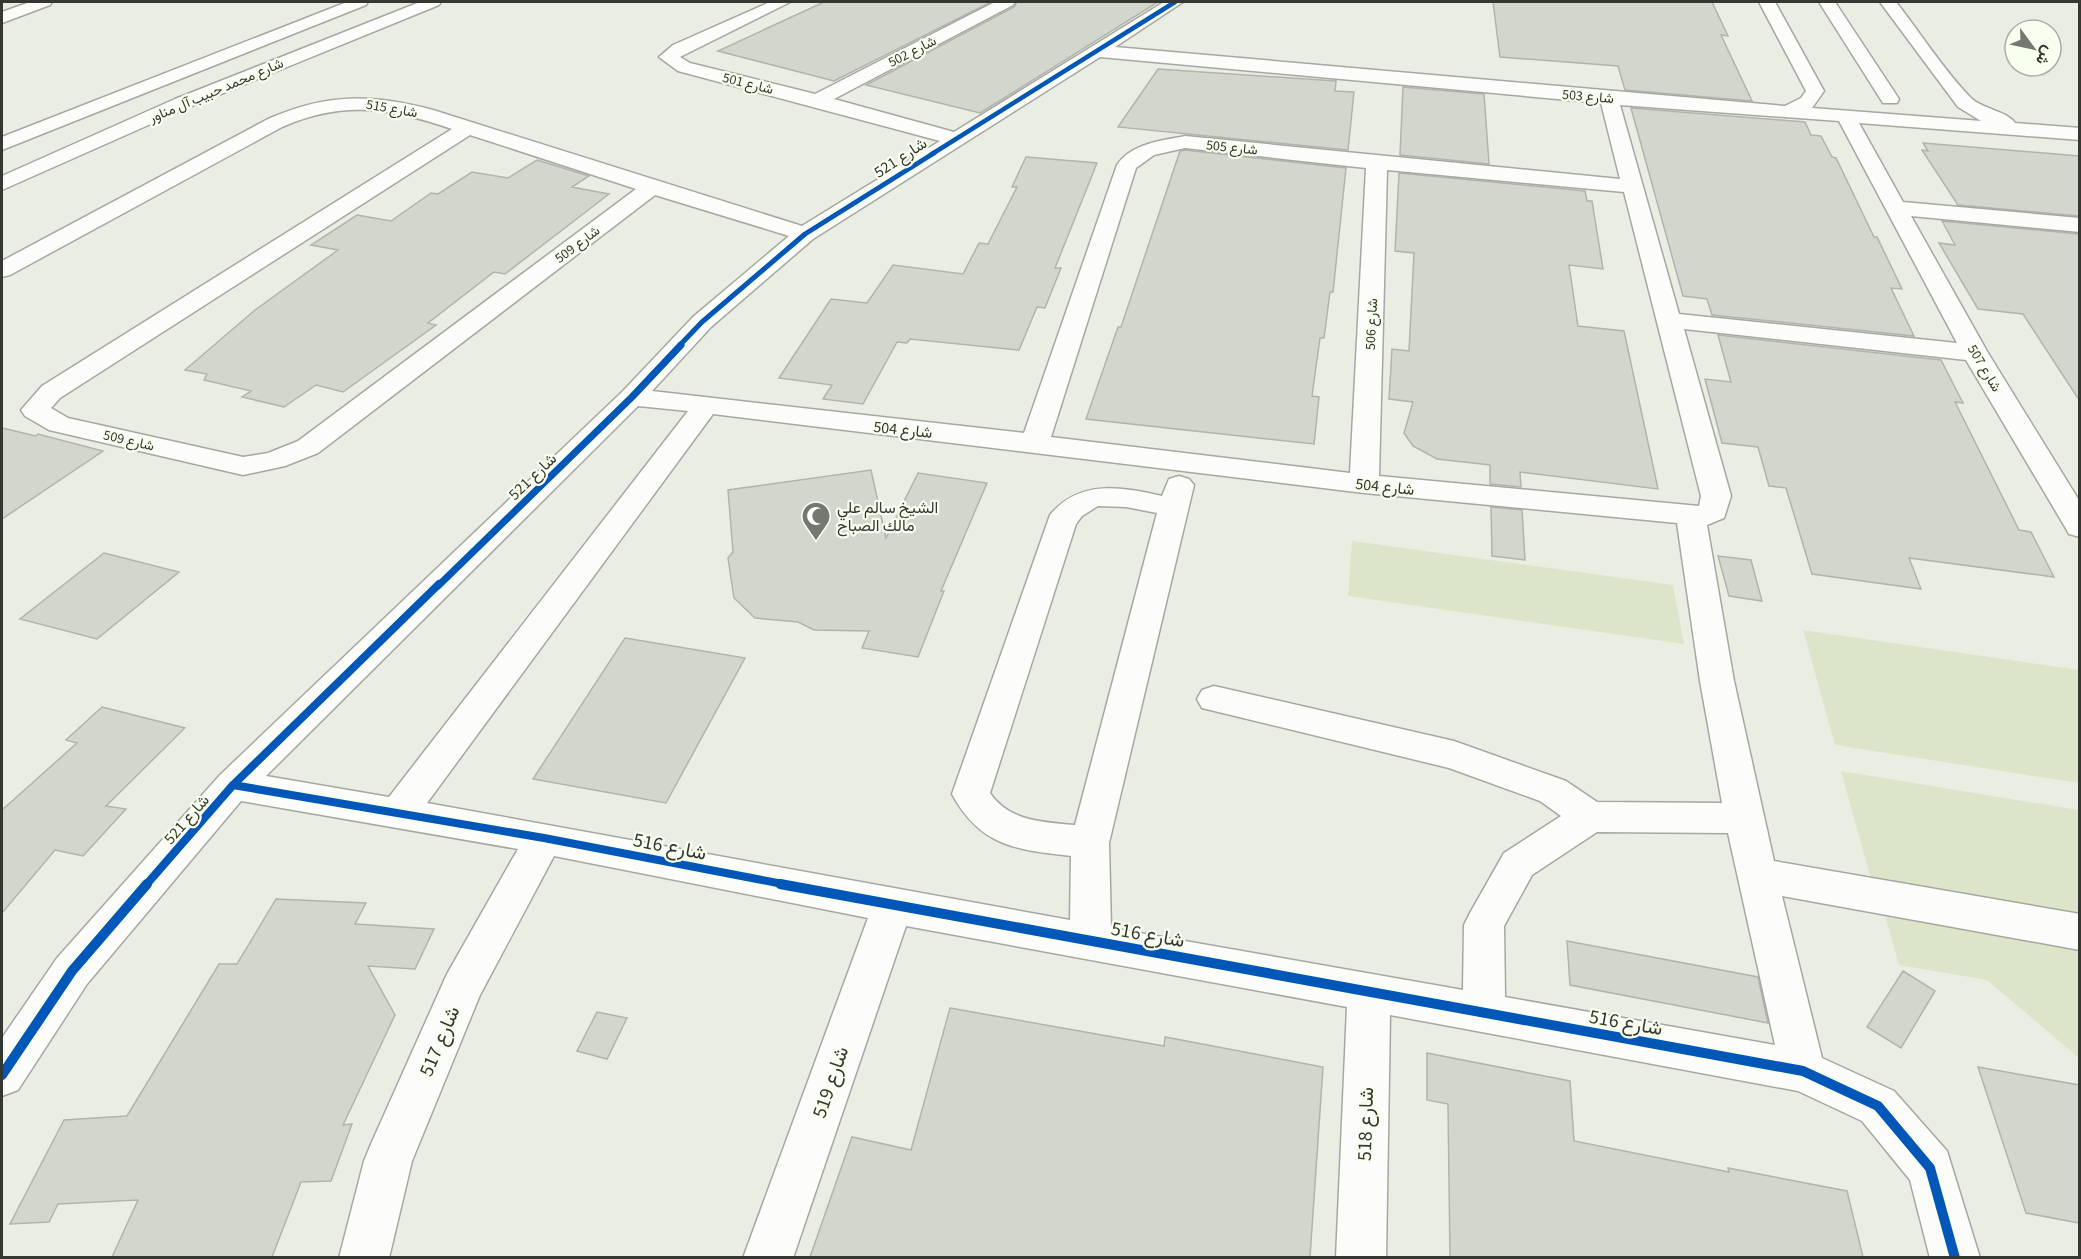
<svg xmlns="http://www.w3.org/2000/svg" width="2081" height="1259" viewBox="0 0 2081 1259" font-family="'Source Sans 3',Vazirmatn,sans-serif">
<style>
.green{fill:#dce5c9}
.building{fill:#d2d6cd;stroke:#b1b4ab;stroke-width:1.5}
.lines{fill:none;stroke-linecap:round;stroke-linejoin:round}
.minor-casing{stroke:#a5a89f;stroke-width:3}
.major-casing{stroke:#a5a89f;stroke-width:3}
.minor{fill:#fcfcfb;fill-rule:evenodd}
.major{fill:#fcfcfb;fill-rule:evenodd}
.cycleway-far4-casing{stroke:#f9ffee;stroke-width:7}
.cycleway-far3-casing{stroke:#f9ffee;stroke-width:8}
.cycleway-far2-casing{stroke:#f9ffee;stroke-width:10}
.cycleway-far1-casing{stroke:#f9ffee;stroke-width:12}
.cycleway-casing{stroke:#f9ffee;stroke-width:14}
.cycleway-far4{stroke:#0057b8;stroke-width:4.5}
.cycleway-far3{stroke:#0057b8;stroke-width:5}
.cycleway-far2{stroke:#0057b8;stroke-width:7}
.cycleway-far1{stroke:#0057b8;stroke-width:8}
.cycleway{stroke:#0057b8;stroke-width:10}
.labels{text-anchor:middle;stroke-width:4.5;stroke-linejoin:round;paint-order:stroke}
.far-street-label{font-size:14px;fill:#353830;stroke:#f9ffee}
.street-label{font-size:16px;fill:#353830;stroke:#f9ffee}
.poi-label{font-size:16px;fill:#353830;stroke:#f9ffee;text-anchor:start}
.near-street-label{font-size:20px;fill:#353830;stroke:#f9ffee}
</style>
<rect width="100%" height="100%" fill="#eaeee2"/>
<!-- green -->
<path class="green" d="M 1352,541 L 1673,585 L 1684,644 L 1348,596 Z
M 1803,630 L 2079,670 L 2079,783 L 1835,745 Z
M 1841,771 L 2079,810 L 2079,919 L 1872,883 Z
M 1884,912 L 2079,946 L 2079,1058 L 1987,980 L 1899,965 Z"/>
<!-- building -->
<path class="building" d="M 824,2 L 991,2 L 834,81 L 718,51 Z
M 1017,2 L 1158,2 L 980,113 L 866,85 L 1014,7 Z
M 1493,2 L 1712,2 L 1728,36 L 1721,35 L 1752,101 L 1625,90 L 1618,66 L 1500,57 Z
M 1158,69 L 1336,81 L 1335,91 L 1354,92 L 1348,150 L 1118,127 Z
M 1403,87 L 1484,94 L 1489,164 L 1400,155 Z
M 1631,108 L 1805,122 L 1811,135 L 1821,136 L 1832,157 L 1836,158 L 1874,237 L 1877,237 L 1902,289 L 1891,288 L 1914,336 L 1712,315 L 1707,299 L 1683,296 Z
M 1923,143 L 2079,156 L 2079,216 L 1958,205 L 1922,150 L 1928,151 Z
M 1185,150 L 1346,168 L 1333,292 L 1330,292 L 1324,338 L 1320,338 L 1312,396 L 1319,397 L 1314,444 L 1086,419 L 1118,327 L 1121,327 L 1180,151 Z
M 1026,157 L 1097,163 L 1055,268 L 1061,268 L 1045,308 L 1037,307 L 1019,350 L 910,339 L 907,343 L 897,342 L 863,404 L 823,399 L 832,385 L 779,378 L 831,299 L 867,303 L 893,265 L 963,274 L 979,243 L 988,244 L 1017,187 L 1012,187 Z
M 537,160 L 589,176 L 572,187 L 609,194 L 505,274 L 494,272 L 428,323 L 436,325 L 343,392 L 316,385 L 284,407 L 242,397 L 251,391 L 204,380 L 207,374 L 185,370 L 255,310 L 338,250 L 311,245 L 357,215 L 391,221 L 431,193 L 438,194 L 472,172 L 508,178 Z
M 1399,173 L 1585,191 L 1587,201 L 1592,201 L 1603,269 L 1569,265 L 1578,326 L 1624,331 L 1658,489 L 1520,472 L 1521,487 L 1490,484 L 1490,465 L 1437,459 L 1413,446 L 1404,433 L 1413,402 L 1389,399 L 1392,349 L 1409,351 L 1414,253 L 1395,251 Z
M 1942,221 L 2079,234 L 2079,400 L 2023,314 L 1978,309 L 1939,243 L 1955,245 Z
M 1718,335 L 1941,360 L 1963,403 L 1955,402 L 2019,530 L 2031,532 L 2054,577 L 1909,558 L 1921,589 L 1812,574 L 1786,488 L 1769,486 L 1758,447 L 1722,443 L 1705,379 L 1731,382 Z
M 2,428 L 36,436 L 38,434 L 103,451 L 2,519 Z
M 871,470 L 886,538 L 918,473 L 987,483 L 941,591 L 944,591 L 918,657 L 862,648 L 869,631 L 814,630 L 798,622 L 755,618 L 734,598 L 728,558 L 733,552 L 728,490 Z
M 1491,507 L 1522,510 L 1525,560 L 1492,556 Z
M 104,553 L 179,572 L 97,639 L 20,619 Z
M 1718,556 L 1751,560 L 1762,601 L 1729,596 Z
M 625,638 L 745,658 L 666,803 L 533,779 Z
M 102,707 L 185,728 L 106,806 L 126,809 L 83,856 L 55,850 L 2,913 L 2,810 L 77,743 L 66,740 Z
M 276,899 L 366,903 L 355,924 L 434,929 L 415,969 L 368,966 L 395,1015 L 343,1125 L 352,1124 L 331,1181 L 301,1182 L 272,1257 L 112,1257 L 138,1200 L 58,1204 L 49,1222 L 10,1224 L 64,1120 L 127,1116 L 219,964 L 237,964 Z
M 1567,941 L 1758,977 L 1768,1023 L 1570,985 Z
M 1903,971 L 1935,991 L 1901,1048 L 1867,1027 Z
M 950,1008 L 1164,1046 L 1165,1037 L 1323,1067 L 1310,1257 L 810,1257 L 852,1137 L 911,1150 Z
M 597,1012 L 627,1018 L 607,1059 L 577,1051 Z
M 1427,1053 L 1570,1081 L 1574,1141 L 1729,1172 L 1728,1168 L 1847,1191 L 1863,1257 L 1450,1257 L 1448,1104 L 1427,1100 Z
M 1978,1067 L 2079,1085 L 2079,1223 L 2026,1213 Z"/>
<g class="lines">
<!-- minor casing -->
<g class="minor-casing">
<path id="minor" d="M 30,2 L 52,2 L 50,5 L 2,23 L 2,12 Z
M 770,2 L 790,2 L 680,57 L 690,63 L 815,94 L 995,2 L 1015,2 L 1013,5 L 834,99 L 954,132 L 1164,2 L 1183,2 L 1115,47 L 1785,106 L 1801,98 L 1806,91 L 1759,2 L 1775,2 L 1824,91 L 1812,108 L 1981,121 L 1958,107 L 1880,2 L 1896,2 C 1919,31 1945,72 1971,98 C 1982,109 2007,111 2015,123 L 2080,128 L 2080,140 L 1859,123 L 1903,202 L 2080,218 L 2080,232 L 1911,216 L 1988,353 L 2080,502 L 2080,537 L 2069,534 L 2065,527 L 1966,360 L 1684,329 L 1731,496 L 1724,518 L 1707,525 L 1734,681 L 1774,861 L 2080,914 L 2080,950 L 1782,896 L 1822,1058 L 1894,1091 L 1947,1151 L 1980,1258 L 1930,1258 L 1910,1180 L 1862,1121 L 1798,1091 L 1390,1015 L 1386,1258 L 1336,1258 L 1347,1007 L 906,926 L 793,1258 L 743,1258 L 868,918 L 554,856 L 480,995 L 412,1161 L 389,1258 L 339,1258 L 364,1161 L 371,1144 L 447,974 L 518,849 L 241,801 L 87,984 L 18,1090 L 2,1096 L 2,1038 L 57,958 L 220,775 L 623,391 L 693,317 L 789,236 L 655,195 L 318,453 L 285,466 L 243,475 L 49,430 L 25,416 L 21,410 L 42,386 L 452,129 C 390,108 344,100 282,127 L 10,275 L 2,277 L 2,261 L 268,119 C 328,93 371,94 433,110 L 802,226 L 940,141 L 678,71 L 659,57 L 673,45 ZM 1100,57 L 1601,103 L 1620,179 L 1185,136 C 1161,141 1132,143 1117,165 L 1024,433 L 652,391 L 711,327 L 813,239 ZM 1620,105 L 1839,121 L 1957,343 L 1679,314 ZM 470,135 L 636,189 L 298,441 L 268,453 L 243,457 L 68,418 L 51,408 L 60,398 ZM 1185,148 L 1366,168 L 1350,473 L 1051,437 L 1136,168 L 1154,155 ZM 1387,170 L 1624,192 L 1701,496 L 1699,506 L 1379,476 ZM 638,406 L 688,411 L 389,797 L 266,776 ZM 713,414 L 1364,493 L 1677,523 L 1700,681 L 1722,803 L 1597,802 L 1566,781 L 1454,741 L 1214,686 L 1202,690 L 1197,699 L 1202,708 L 1449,768 L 1540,801 L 1561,816 L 1504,853 L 1470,913 L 1464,925 L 1463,990 L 1111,928 L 1109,843 L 1194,485 L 1189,479 L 1179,476 L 1169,479 L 1162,496 C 1121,487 1080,479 1050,515 L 952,794 C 980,846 1016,850 1071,856 L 1070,920 L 427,803 ZM 1098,506 L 1126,507 L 1157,513 L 1075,825 C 1044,822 1010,822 990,793 L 1076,524 L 1082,516 ZM 1597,832 L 1728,833 L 1775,1045 L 1505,997 L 1504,926 L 1532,875 Z
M 1819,2 L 1835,2 L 1899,99 L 1897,103 L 1883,103 Z"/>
</g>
<!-- major casing -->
<g class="major-casing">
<path id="major" d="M 347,2 L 368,2 L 366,5 L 2,150 L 2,137 Z
M 420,2 L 441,2 L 439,5 L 189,107 L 2,190 L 2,176 L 175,99 Z"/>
</g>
<!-- minor -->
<use href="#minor" class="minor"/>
<!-- major -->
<use href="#major" class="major"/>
<!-- cycleway-far4 casing -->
<g class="cycleway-far4-casing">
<path id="cycleway-far4" d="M 932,154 L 1175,2"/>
</g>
<!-- cycleway-far3 casing -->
<g class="cycleway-far3-casing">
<path id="cycleway-far3" d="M 679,346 L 702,322 L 805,234 L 934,153"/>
</g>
<!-- cycleway-far2 casing -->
<g class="cycleway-far2-casing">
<path id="cycleway-far2" d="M 438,586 L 632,397 L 681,345"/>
</g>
<!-- cycleway-far1 casing -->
<g class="cycleway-far1-casing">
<path id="cycleway-far1" d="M 233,785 L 544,838 L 788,885
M 146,885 L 233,785 L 439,584"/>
</g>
<!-- cycleway casing -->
<g class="cycleway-casing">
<path id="cycleway" d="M 780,884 L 1803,1071 L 1878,1106 L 1930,1168 L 1955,1258
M 2,1075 L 72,971 L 147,884"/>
</g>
<!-- cycleway-far4 -->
<use href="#cycleway-far4" class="cycleway-far4"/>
<!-- cycleway-far3 -->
<use href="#cycleway-far3" class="cycleway-far3"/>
<!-- cycleway-far2 -->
<use href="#cycleway-far2" class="cycleway-far2"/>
<!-- cycleway-far1 -->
<use href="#cycleway-far1" class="cycleway-far1"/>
<!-- cycleway -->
<use href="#cycleway" class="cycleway"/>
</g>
<!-- icons -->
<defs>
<g id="mosque-pin" transform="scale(1.5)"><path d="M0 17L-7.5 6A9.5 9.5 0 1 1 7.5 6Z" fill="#74786e" stroke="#f9ffee"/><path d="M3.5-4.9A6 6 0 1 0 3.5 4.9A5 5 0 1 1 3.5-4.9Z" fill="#fff"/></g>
</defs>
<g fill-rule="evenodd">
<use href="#mosque-pin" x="816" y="516"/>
</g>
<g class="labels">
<!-- far-street labels -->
<g class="far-street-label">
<text transform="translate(912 51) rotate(-27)" y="5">شارع 502</text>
<text transform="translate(748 83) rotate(14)" y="5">شارع 501</text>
<text transform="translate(216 90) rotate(-23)" y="5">شارع محمد حبيب آل مناور</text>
<text transform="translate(1588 96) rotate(5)" y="5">شارع 503</text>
<text transform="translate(392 108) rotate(10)" y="5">شارع 515</text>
<text transform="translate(1232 147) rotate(6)" y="5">شارع 505</text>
<text transform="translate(577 244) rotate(-37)" y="5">شارع 509</text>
<text transform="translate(1371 324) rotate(-87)" y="5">شارع 506</text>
<text transform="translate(1985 368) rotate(59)" y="5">شارع 507</text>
<text transform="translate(129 440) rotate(13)" y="5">شارع 509</text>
</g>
<!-- street labels -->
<g class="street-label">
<text transform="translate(900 157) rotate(-33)" y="6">شارع 521</text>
<text transform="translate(903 429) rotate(6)" y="6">شارع 504</text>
<text transform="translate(532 476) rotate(-44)" y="6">شارع 521</text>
<text transform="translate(1385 486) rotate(6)" y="6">شارع 504</text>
<text transform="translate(186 819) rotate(-49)" y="6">شارع 521</text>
</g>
<!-- poi labels -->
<g class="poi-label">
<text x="837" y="513">الشيخ سالم علي<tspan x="837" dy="18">مالك الصباح</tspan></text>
</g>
<!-- near-street labels -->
<g class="near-street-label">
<text transform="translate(670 846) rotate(11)" y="7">شارع 516</text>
<text transform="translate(1148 934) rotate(10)" y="7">شارع 516</text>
<text transform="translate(1626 1022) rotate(10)" y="7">شارع 516</text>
<text transform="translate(439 1041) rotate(-67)" y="7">شارع 517</text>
<text transform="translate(830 1082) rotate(-71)" y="7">شارع 519</text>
<text transform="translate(1365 1124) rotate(-88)" y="7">شارع 518</text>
</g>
</g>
<!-- border -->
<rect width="2081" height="1259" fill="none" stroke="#353830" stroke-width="6"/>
<!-- north arrow -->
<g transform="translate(2033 48) rotate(123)"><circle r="28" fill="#f9ffee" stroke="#abafa2" stroke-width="1.5"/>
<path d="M0-4.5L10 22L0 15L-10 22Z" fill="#74786e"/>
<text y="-9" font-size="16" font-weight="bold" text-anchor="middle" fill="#353830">ش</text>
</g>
</svg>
